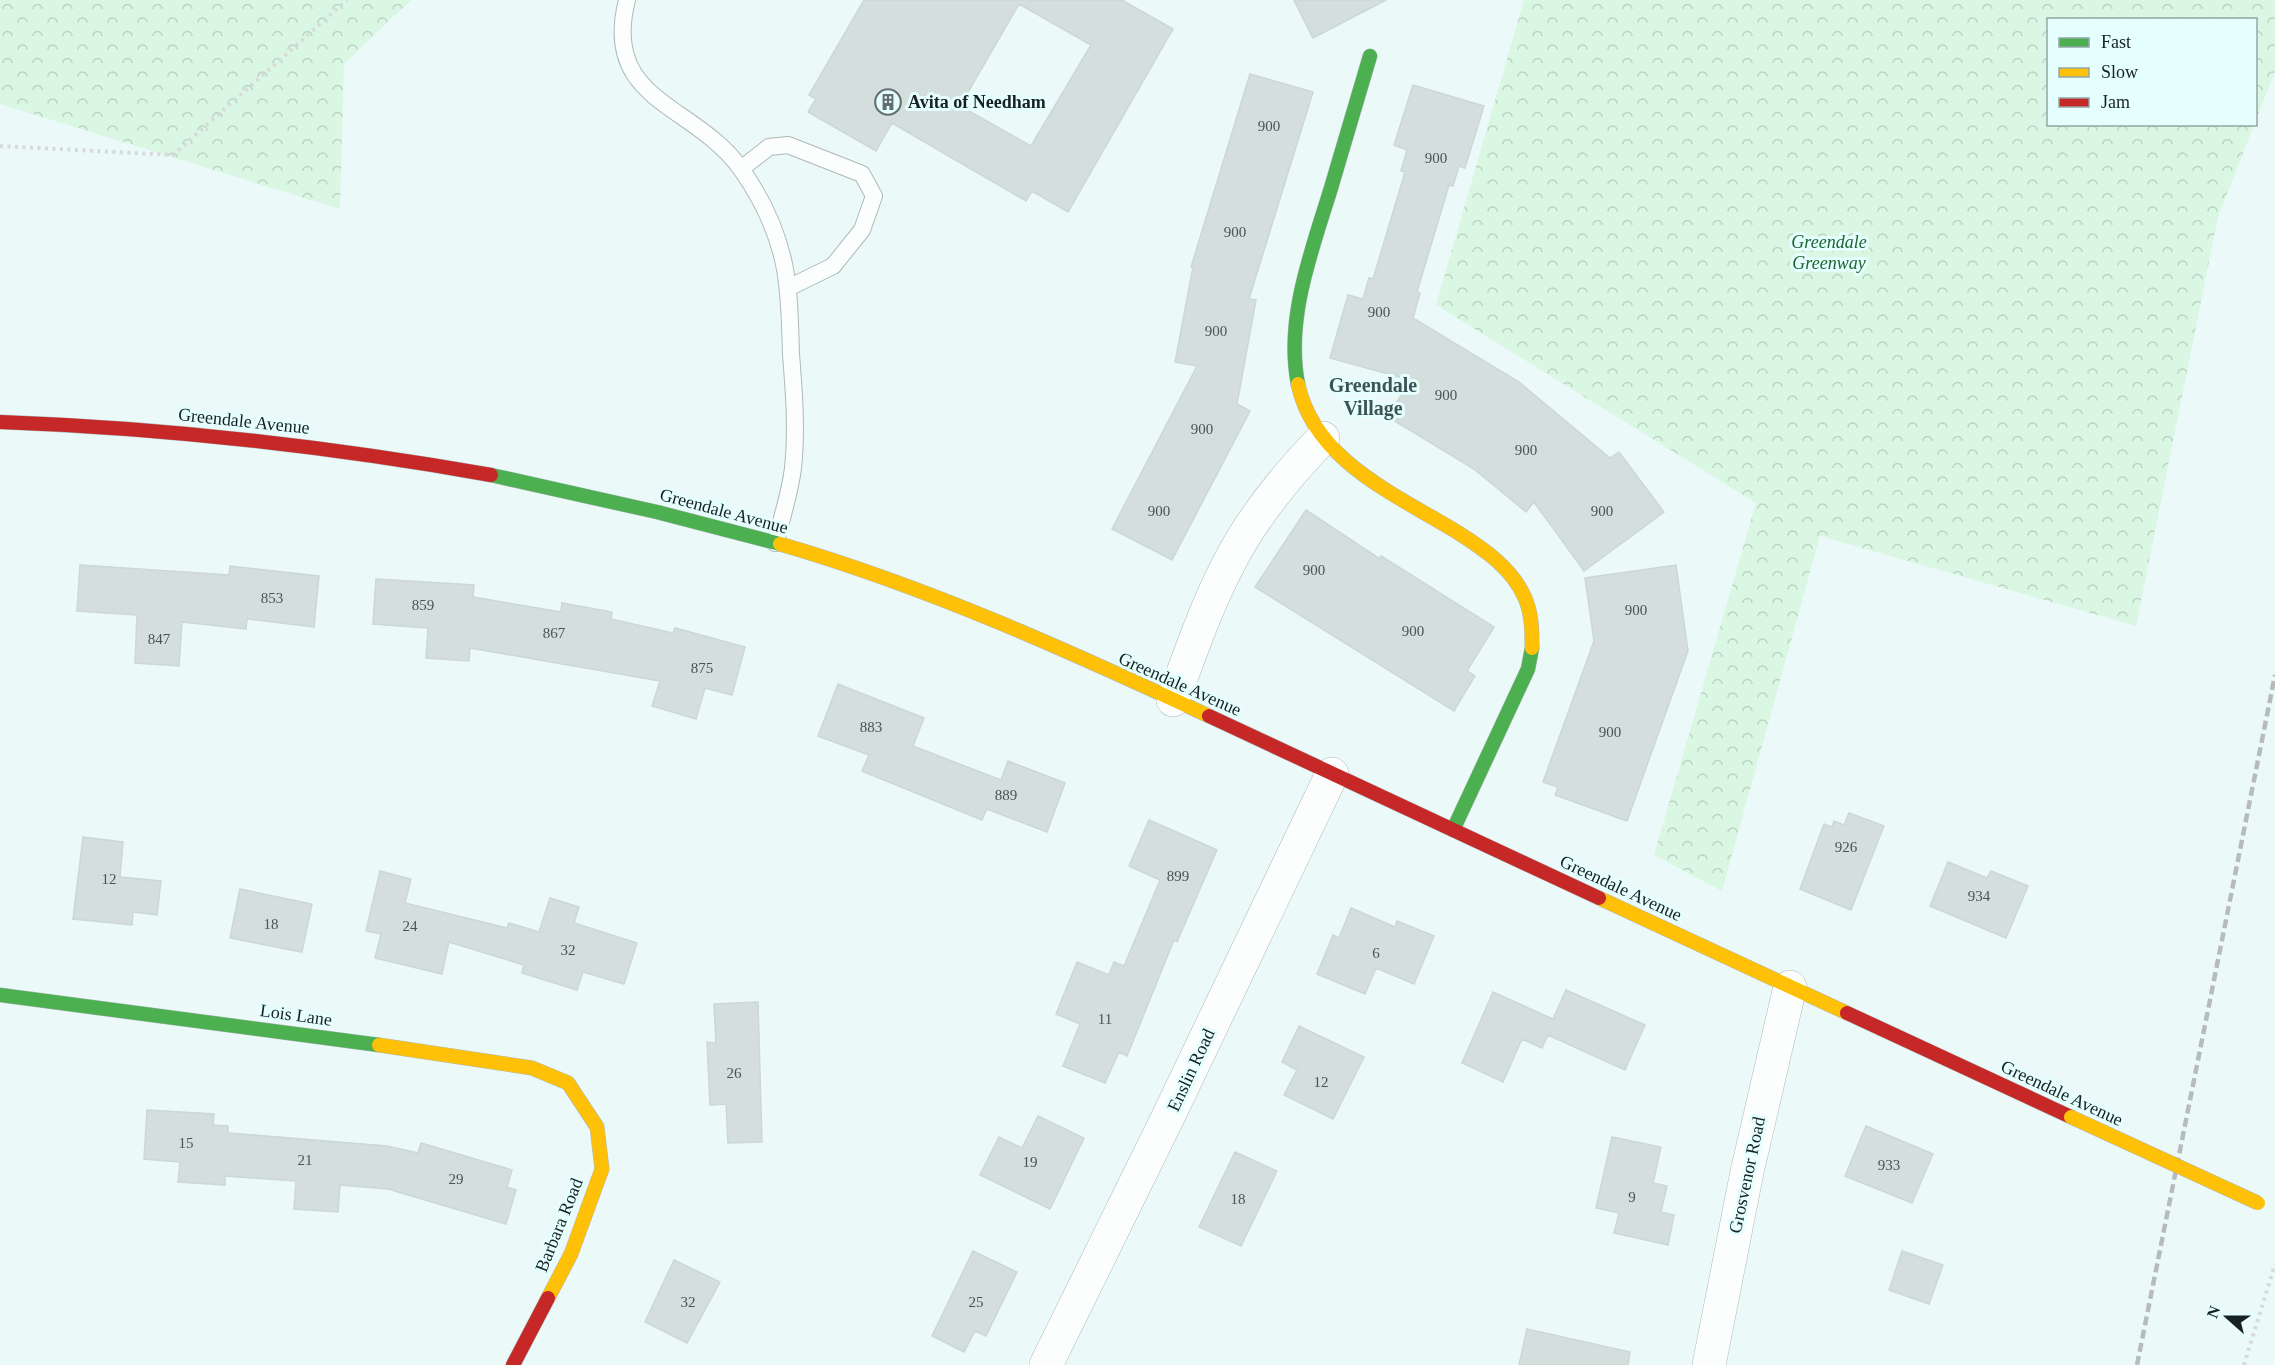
<svg xmlns="http://www.w3.org/2000/svg" width="2275" height="1365" viewBox="0 0 2275 1365" font-family="'Times New Roman',serif">
<style>
.park{fill:url(#park-crowns)}
.building{fill:#d4dfdd;stroke:#ccd7d6;stroke-width:1.5;fill-rule:evenodd}
.lines{fill:none;stroke-linecap:round;stroke-linejoin:round}
.lane-casing{stroke:#aeb9b9;stroke-width:18}
.street-casing{stroke:#aeb9b9;stroke-width:34}
.fast-casing{stroke:#aeb9b9;stroke-width:15}
.slow-casing{stroke:#aeb9b9;stroke-width:15}
.jam-casing{stroke:#aeb9b9;stroke-width:15}
.path{stroke:#d6dada;stroke-width:4;stroke-dasharray:3 4.5;stroke-linecap:butt}
.lane{stroke:#fcfefe;stroke-width:16}
.street{stroke:#fcfefe;stroke-width:33}
.fast{stroke:#4caf50;stroke-width:14}
.slow{stroke:#ffc107;stroke-width:14}
.jam{stroke:#c62828;stroke-width:14}
.rail{stroke:#b7bbbb;stroke-width:4.5;stroke-dasharray:9 4.5;stroke-linecap:butt}
.slow-bridge-casing{stroke:#aeb9b9;stroke-width:15;stroke-linecap:butt}
.slow-bridge{stroke:#ffc107;stroke-width:14}
.labels{text-anchor:middle;stroke-width:6;stroke-linejoin:round;paint-order:stroke}
.number-label{font-size:15px;fill:#4a5453}
.poi-label{font-size:18px;font-weight:bold;fill:#182121;stroke:#e5ffff;text-anchor:start}
.park-label{font-size:18px;font-style:italic;fill:#1d6531;stroke:#e5ffff}
.street-label{font-size:18px;fill:#182121;stroke:#e5ffff}
.neighbourhood-label{font-size:20px;font-weight:bold;fill:#3e5454;stroke:#e5ffff}
</style>
<defs>
<pattern id="park-crowns" width="20" height="18" patternUnits="userSpaceOnUse" patternTransform="scale(1.5)"><rect width="20" height="18" fill="#daf7e3"/><path d="M2 6a3 3 0 1 1 6 0M12 15a3 3 0 1 1 6 0" fill="none" stroke="#bad3c2"/></pattern>
</defs>
<rect width="100%" height="100%" fill="#ebf9f9"/>
<!-- park -->
<path class="park" d="M 0,0 L 411,0 L 344,64 L 340,209 L 0,104 Z
M 1524,0 L 2275,0 L 2275,71 L 2256,120 L 2256,20 L 2048,20 L 2048,124 L 2254,125 L 2218,217 L 2136,626 L 1820,536 L 1722,891 L 1654,855 L 1756,503 L 1436,305 Z"/>
<!-- building -->
<path class="building" d="M 864,0 L 1122,0 L 1173,29 L 1068,212 L 1032,191 L 1026,201 L 892,123 L 876,151 L 808,112 L 816,99 L 809,95 ZM 1019,4 L 1091,45 L 1031,146 L 960,106 Z
M 1294,0 L 1386,0 L 1313,38 Z
M 1250,74 L 1313,92 L 1249,299 L 1256,300 L 1237,404 L 1250,411 L 1172,560 L 1112,529 L 1197,366 L 1175,362 L 1193,267 L 1191,267 Z
M 1413,85 L 1484,106 L 1465,168 L 1459,166 L 1453,186 L 1449,185 L 1417,292 L 1420,293 L 1413,318 L 1519,382 L 1610,458 L 1619,452 L 1664,512 L 1584,571 L 1534,502 L 1526,512 L 1474,469 L 1388,417 L 1410,380 L 1330,358 L 1348,295 L 1363,299 L 1369,278 L 1373,279 L 1405,172 L 1401,171 L 1407,150 L 1394,145 Z
M 1306,510 L 1380,559 L 1381,556 L 1494,627 L 1467,671 L 1475,676 L 1454,711 L 1255,587 Z
M 80,565 L 229,575 L 230,566 L 319,576 L 314,627 L 247,619 L 246,629 L 182,622 L 179,666 L 135,663 L 137,615 L 77,611 Z
M 1676,565 L 1688,651 L 1627,821 L 1555,795 L 1558,787 L 1543,782 L 1594,641 L 1585,578 Z
M 376,579 L 474,585 L 473,597 L 561,612 L 562,603 L 612,612 L 611,619 L 673,633 L 675,628 L 745,647 L 732,695 L 705,688 L 696,719 L 652,706 L 660,681 L 470,648 L 469,661 L 426,658 L 428,628 L 373,624 Z
M 838,684 L 924,718 L 913,746 L 1001,780 L 1008,761 L 1065,783 L 1047,832 L 987,809 L 982,820 L 862,771 L 869,755 L 818,736 Z
M 1849,813 L 1884,826 L 1851,910 L 1800,889 L 1824,824 L 1832,827 L 1834,821 L 1844,825 Z
M 1149,820 L 1217,850 L 1177,942 L 1174,940 L 1127,1056 L 1119,1052 L 1105,1083 L 1063,1066 L 1080,1024 L 1056,1014 L 1077,962 L 1109,975 L 1114,962 L 1124,966 L 1160,880 L 1129,866 Z
M 83,837 L 123,842 L 120,877 L 161,881 L 157,915 L 133,912 L 132,925 L 73,919 Z
M 1948,862 L 1987,878 L 1991,871 L 2028,886 L 2006,938 L 1930,906 Z
M 380,871 L 411,879 L 405,903 L 507,928 L 509,923 L 539,932 L 550,898 L 579,907 L 574,923 L 637,943 L 624,984 L 583,972 L 577,990 L 522,973 L 524,965 L 449,942 L 442,974 L 375,958 L 381,934 L 366,931 Z
M 240,889 L 312,904 L 302,952 L 230,938 Z
M 1351,908 L 1395,927 L 1397,921 L 1434,936 L 1414,984 L 1376,968 L 1365,994 L 1317,974 L 1333,935 L 1339,938 Z
M 1566,990 L 1645,1025 L 1625,1070 L 1548,1035 L 1542,1048 L 1522,1039 L 1503,1082 L 1462,1063 L 1493,992 L 1553,1019 Z
M 758,1002 L 762,1142 L 728,1143 L 726,1104 L 710,1105 L 707,1042 L 716,1043 L 714,1004 Z
M 1299,1026 L 1364,1057 L 1333,1119 L 1284,1095 L 1297,1070 L 1282,1062 Z
M 147,1110 L 214,1114 L 213,1125 L 228,1126 L 228,1133 L 387,1146 L 418,1153 L 421,1143 L 512,1170 L 507,1187 L 516,1190 L 506,1224 L 388,1189 L 340,1185 L 338,1212 L 294,1209 L 296,1181 L 225,1176 L 225,1185 L 178,1182 L 180,1162 L 144,1159 Z
M 1038,1116 L 1084,1138 L 1050,1209 L 980,1175 L 999,1137 L 1022,1148 Z
M 1866,1126 L 1933,1154 L 1912,1203 L 1845,1176 Z
M 1612,1137 L 1661,1147 L 1653,1183 L 1667,1186 L 1661,1212 L 1674,1215 L 1668,1245 L 1614,1233 L 1619,1213 L 1596,1208 Z
M 1235,1152 L 1277,1171 L 1241,1246 L 1199,1227 Z
M 973,1251 L 1017,1272 L 986,1336 L 975,1331 L 964,1352 L 932,1336 Z
M 1902,1251 L 1943,1265 L 1929,1304 L 1889,1290 Z
M 674,1260 L 720,1282 L 687,1343 L 645,1322 Z
M 1527,1329 L 1630,1352 L 1628,1365 L 1519,1365 Z"/>
<g class="lines">
<!-- lane casing -->
<g class="lane-casing">
<path id="lane" d="M 627,0 C 601,102 694,103 741,169 C 761,197 777,231 784,264 C 790,293 790,325 791,354 C 794,392 797,430 793,468 C 790,493 782,518 775,543
M 741,169 L 769,147 L 788,145 L 862,174 L 874,196 L 862,230 L 833,266 L 788,288"/>
</g>
<!-- street casing -->
<g class="street-casing">
<path id="street" d="M 1173,700 C 1190,654 1206,607 1229,563 C 1253,516 1286,476 1323,438
M 1046,1365 L 1168,1117 L 1332,774
M 1709,1365 L 1747,1172 L 1790,987"/>
</g>
<!-- fast casing -->
<g class="fast-casing">
<path id="fast" d="M 1298,384 C 1285,319 1312,250 1331,188 C 1344,144 1357,100 1370,56
M 491,475 L 657,512 L 780,544
M 1453,830 L 1528,669 L 1532,648
M 0,995 L 379,1045"/>
</g>
<!-- slow casing -->
<g class="slow-casing">
<path id="slow" d="M 1298,384 C 1314,461 1397,495 1457,532 C 1484,549 1512,568 1525,598 C 1532,614 1532,631 1532,648
M 780,544 C 928,587 1069,651 1209,716
M 1599,898 L 1847,1013
M 379,1045 L 532,1068 L 568,1083 L 597,1127 L 602,1169 L 571,1254 L 548,1298"/>
</g>
<!-- jam casing -->
<g class="jam-casing">
<path id="jam" d="M 0,422 C 166,428 327,446 491,475
M 1209,716 L 1599,898
M 1847,1013 L 2071,1117
M 513,1365 L 548,1298"/>
</g>
<!-- path -->
<path class="path" d="M 0,146 L 173,155 L 347,0
M 2244,1365 L 2275,1264"/>
<!-- lane -->
<use href="#lane" class="lane"/>
<!-- street -->
<use href="#street" class="street"/>
<!-- fast -->
<use href="#fast" class="fast"/>
<!-- slow -->
<use href="#slow" class="slow"/>
<!-- jam -->
<use href="#jam" class="jam"/>
<!-- rail -->
<path class="rail" d="M 2137,1365 L 2275,675"/>
<!-- slow-bridge casing -->
<g class="slow-bridge-casing">
<path id="slow-bridge" d="M 2071,1117 L 2258,1203"/>
</g>
<!-- slow-bridge -->
<use href="#slow-bridge" class="slow-bridge"/>
</g>
<!-- icons -->
<defs>
<g id="building-ring" transform="scale(1.35)"><circle r="9.5" fill="#e5ffff" stroke="#626d6d" stroke-width="1.5"/><path d="M-4-6H4V6H1V3H-1V6H-4ZM-2.5-4.3h1.7v1.8h-1.7ZM.8-4.3h1.7v1.8H.8ZM-2.5-1h1.7V.8h-1.7ZM.8-1h1.7V.8H.8Z" fill="#626d6d"/></g>
</defs>
<g fill-rule="evenodd">
<use href="#building-ring" x="888" y="102"/>
</g>
<g class="labels">
<!-- number labels -->
<g class="number-label">
<text x="1269" y="131">900</text>
<text x="1436" y="163">900</text>
<text x="1235" y="237">900</text>
<text x="1379" y="317">900</text>
<text x="1216" y="336">900</text>
<text x="1446" y="400">900</text>
<text x="1202" y="434">900</text>
<text x="1526" y="455">900</text>
<text x="1159" y="516">900</text>
<text x="1602" y="516">900</text>
<text x="1314" y="575">900</text>
<text x="272" y="603">853</text>
<text x="423" y="610">859</text>
<text x="1636" y="615">900</text>
<text x="1413" y="636">900</text>
<text x="554" y="638">867</text>
<text x="159" y="644">847</text>
<text x="702" y="673">875</text>
<text x="871" y="732">883</text>
<text x="1610" y="737">900</text>
<text x="1006" y="800">889</text>
<text x="1846" y="852">926</text>
<text x="1178" y="881">899</text>
<text x="109" y="884">12</text>
<text x="1979" y="901">934</text>
<text x="271" y="929">18</text>
<text x="410" y="931">24</text>
<text x="568" y="955">32</text>
<text x="1376" y="958">6</text>
<text x="1105" y="1024">11</text>
<text x="734" y="1078">26</text>
<text x="1321" y="1087">12</text>
<text x="186" y="1148">15</text>
<text x="305" y="1165">21</text>
<text x="1030" y="1167">19</text>
<text x="1889" y="1170">933</text>
<text x="456" y="1184">29</text>
<text x="1632" y="1202">9</text>
<text x="1238" y="1204">18</text>
<text x="688" y="1307">32</text>
<text x="976" y="1307">25</text>
</g>
<!-- poi labels -->
<g class="poi-label">
<text x="908" y="108">Avita of Needham</text>
</g>
<!-- park labels -->
<g class="park-label">
<text x="1829" y="248">Greendale<tspan x="1829" dy="21">Greenway</tspan></text>
</g>
<!-- street labels -->
<g class="street-label">
<text transform="translate(244 421) rotate(6)" y="6">Greendale Avenue</text>
<text transform="translate(724 511) rotate(15)" y="6">Greendale Avenue</text>
<text transform="translate(1180 684) rotate(24)" y="6">Greendale Avenue</text>
<text transform="translate(1621 888) rotate(25)" y="6">Greendale Avenue</text>
<text transform="translate(296 1015) rotate(8)" y="6">Lois Lane</text>
<text transform="translate(1191 1070) rotate(-65)" y="6">Enslin Road</text>
<text transform="translate(2062 1093) rotate(25)" y="6">Greendale Avenue</text>
<text transform="translate(1747 1175) rotate(-78)" y="6">Grosvenor Road</text>
<text transform="translate(559 1225) rotate(-68)" y="6">Barbara Road</text>
</g>
<!-- neighbourhood labels -->
<g class="neighbourhood-label">
<text x="1373" y="392">Greendale<tspan x="1373" dy="23">Village</tspan></text>
</g>
</g>
<!-- legend -->
<rect x="2047" y="18" width="210" height="108" fill="#e5ffff" stroke="#93a6a6" stroke-width="1.5"/>
<rect x="2059" y="38" width="30" height="9" fill="#4caf50" stroke="#93a6a6" stroke-width="1.5"/>
<text x="2101" y="48" font-size="18" fill="#182121">Fast</text>
<rect x="2059" y="68" width="30" height="9" fill="#ffc107" stroke="#93a6a6" stroke-width="1.5"/>
<text x="2101" y="78" font-size="18" fill="#182121">Slow</text>
<rect x="2059" y="98" width="30" height="9" fill="#c62828" stroke="#93a6a6" stroke-width="1.5"/>
<text x="2101" y="108" font-size="18" fill="#182121">Jam</text>
<!-- north arrow -->
<g transform="translate(2227 1317) rotate(291)" stroke="#e5ffff" stroke-width="4.5" paint-order="stroke">
<path d="M0-4.5L10 22L0 15L-10 22Z" fill="#182121"/>
<text y="-9" font-size="16" font-weight="bold" text-anchor="middle" fill="#182121">N</text>
</g>
</svg>
